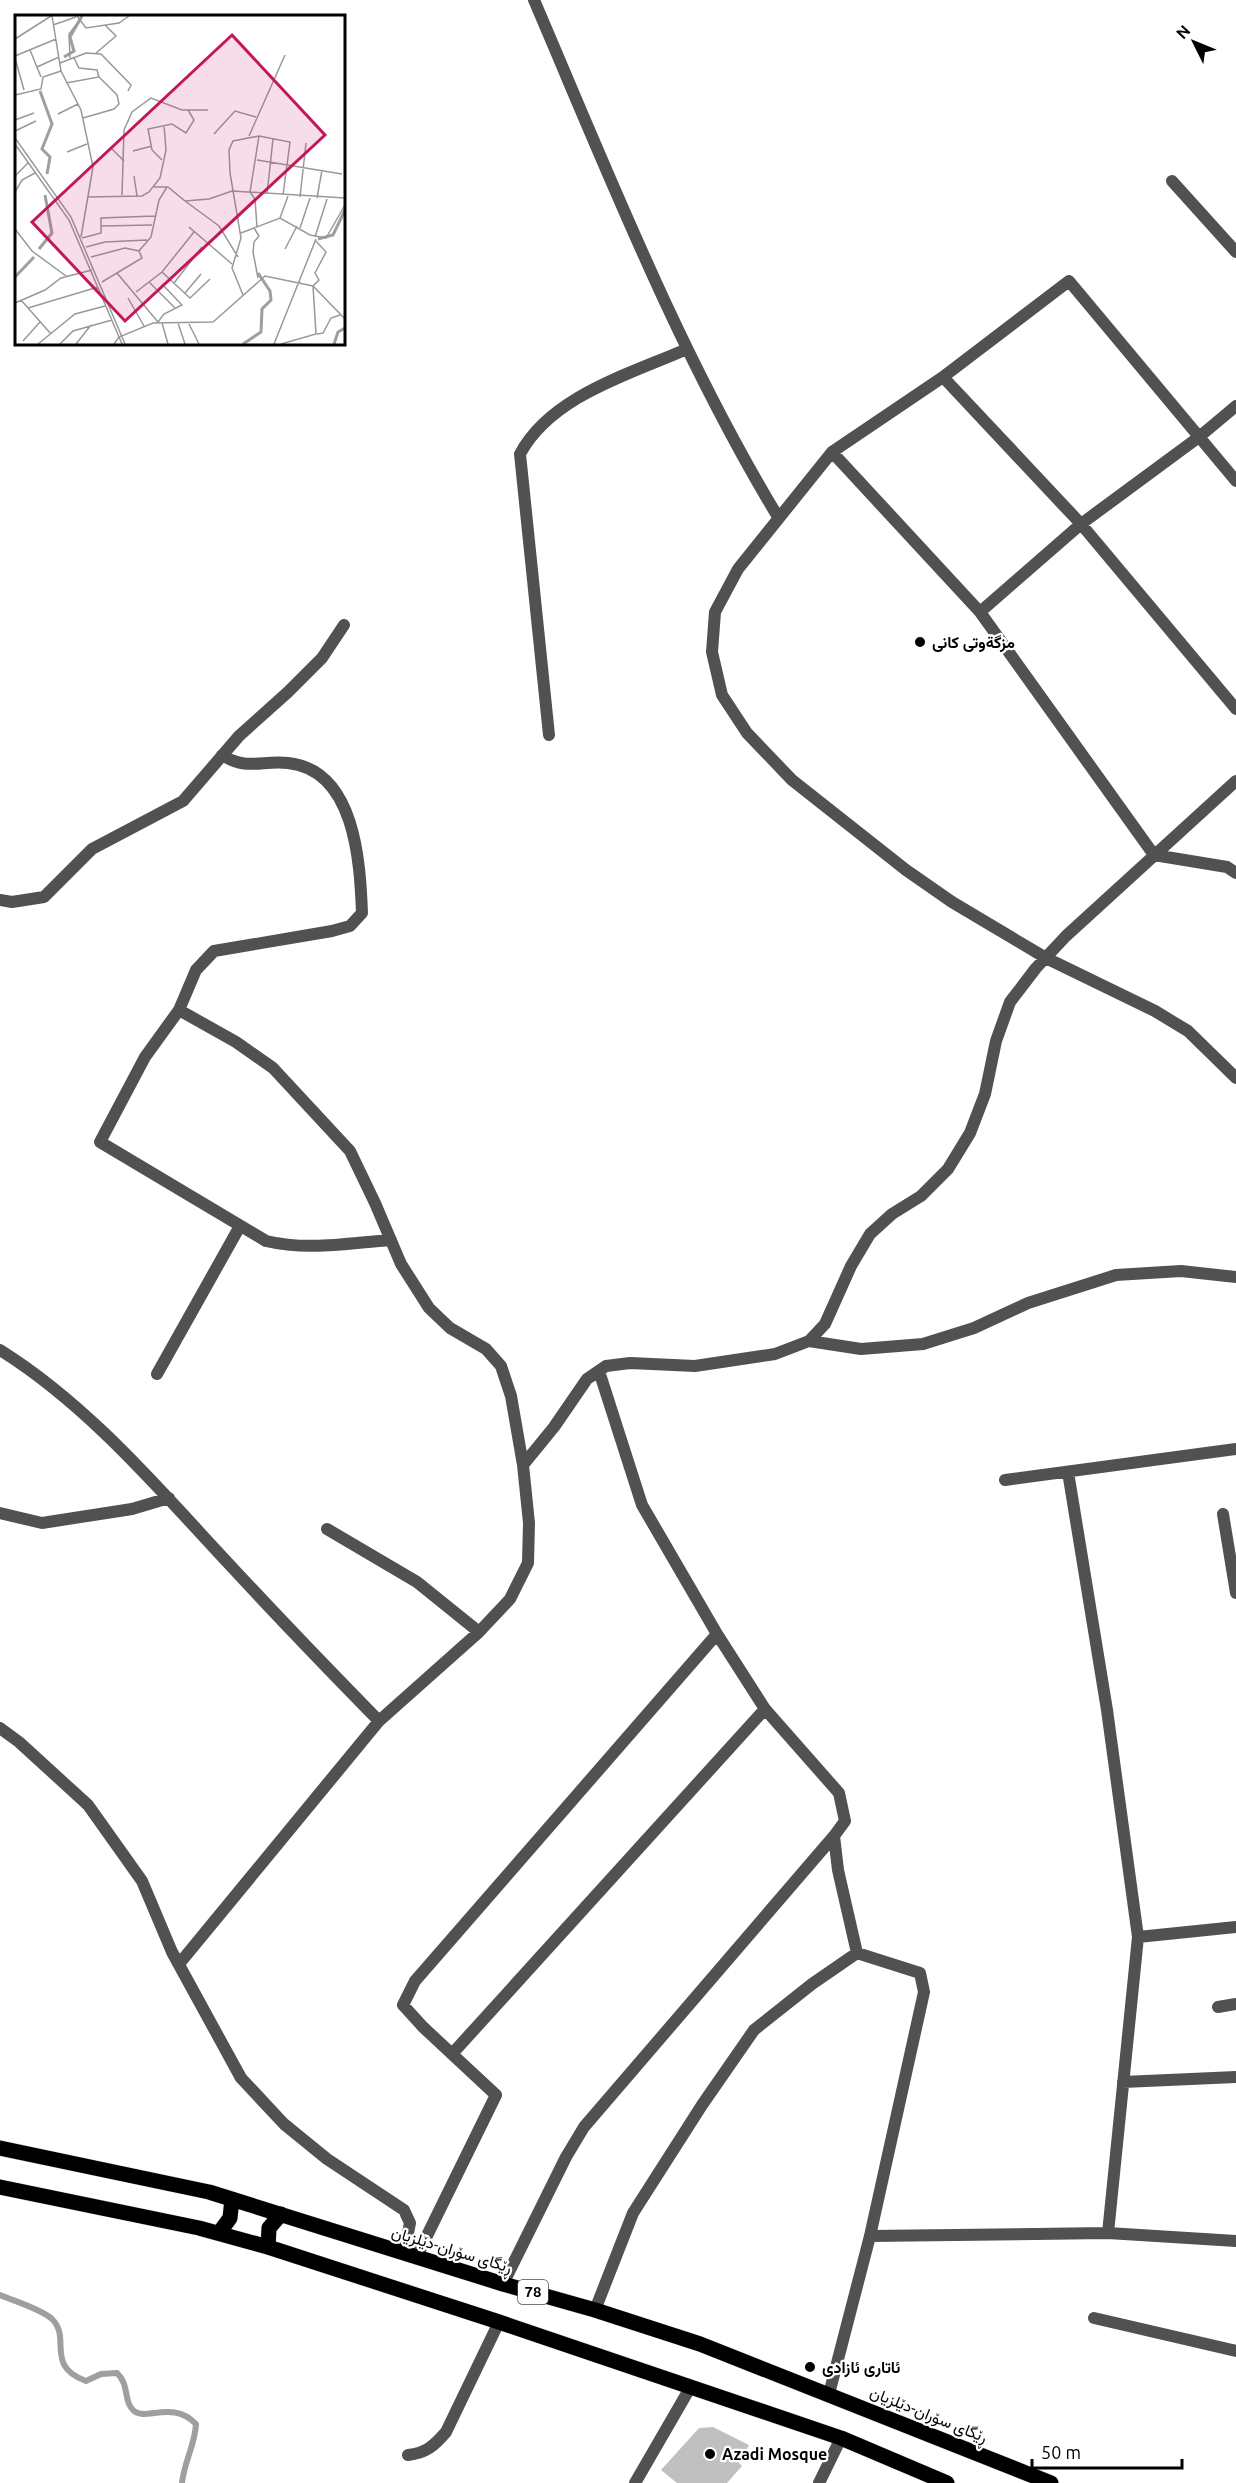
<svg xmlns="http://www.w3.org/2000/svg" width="1236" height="2483" viewBox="0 0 1236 2483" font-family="Ubuntu,Vazirmatn,sans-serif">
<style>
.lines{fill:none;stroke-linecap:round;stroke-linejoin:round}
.stream{stroke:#9f9f9f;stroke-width:6}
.building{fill:#c0c0c0}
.primary-casing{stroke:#dbdbdb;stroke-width:16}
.street{stroke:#515151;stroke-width:12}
.primary{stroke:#000;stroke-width:15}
.poi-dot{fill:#000;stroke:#fff;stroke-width:2}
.labels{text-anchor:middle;stroke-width:4.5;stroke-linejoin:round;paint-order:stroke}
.shield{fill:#fff;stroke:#4c4c4c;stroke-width:1.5}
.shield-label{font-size:15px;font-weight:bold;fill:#000}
.poi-label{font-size:16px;font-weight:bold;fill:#000;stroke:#fff;text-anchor:start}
.street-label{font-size:16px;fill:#000;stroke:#fff}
.inset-river{fill:none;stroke:#9f9f9f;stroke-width:3}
.inset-road{fill:none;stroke:#999;stroke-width:1.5}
.view{fill:#c2185b;fill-opacity:0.15;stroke:#c2185b;stroke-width:3}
.inset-edge{fill:none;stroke:#000;stroke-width:3}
</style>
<rect width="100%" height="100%" fill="#fff"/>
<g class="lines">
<!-- stream -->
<path class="stream" d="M 0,2295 C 14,2301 41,2309 52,2319 C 72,2339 44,2365 86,2381 L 101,2374 L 117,2373 C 130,2385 123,2402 134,2411 C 146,2421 173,2400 196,2424 C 195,2445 184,2462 182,2483"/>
</g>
<!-- building -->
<path class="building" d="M 713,2427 L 749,2445 L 739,2463 L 742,2466 L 727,2483 L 677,2483 L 661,2470 L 699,2428 Z"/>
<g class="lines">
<!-- primary casing -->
<g class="primary-casing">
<path id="primary" d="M 0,2148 L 209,2192 L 503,2284 L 595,2310 L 700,2344 L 1051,2483
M 0,2187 L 199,2228 L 268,2247 L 499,2322 L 841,2438 L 947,2483
M 219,2233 L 230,2218 L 232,2199
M 268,2247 L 269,2228 L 281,2214"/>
</g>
<!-- street -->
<path class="street" d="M 534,0 C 609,175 679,353 778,517
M 1172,181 L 1236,252
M 943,377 L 1081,524 L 1236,709
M 832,452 L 980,612 L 1154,855 L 1227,867 L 1236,873
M 1236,481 L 1069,281 L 943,377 L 832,452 L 738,569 L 715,612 L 712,652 L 722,695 L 747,733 L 792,780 L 906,870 L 952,902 L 1046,958 L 1155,1011 L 1188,1031 L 1236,1078
M 980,612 L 1081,524 L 1199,437 L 1236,406
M 549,735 L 520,454 C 551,396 630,374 687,349
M 222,755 C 247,771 262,760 288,763 C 355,770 360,861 362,913 L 350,926 L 332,931 L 214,951 L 196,970 L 179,1010 L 145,1057 L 100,1142 L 266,1241 C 308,1251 348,1243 391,1240
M 0,900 L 12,902 L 44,897 L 92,849 L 183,801 L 239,736 L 288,692 L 322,658 L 344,625
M 809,1341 L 861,1349 L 923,1344 L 974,1328 L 1028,1303 L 1116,1275 L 1181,1271 L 1236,1277
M 0,1350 C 88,1405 158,1488 228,1563 C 278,1617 328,1669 379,1721
M 599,1371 L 642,1505 L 717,1634 L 765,1709 L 839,1793 L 845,1821 L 834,1836 L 838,1870 L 857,1953 L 920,1973 L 924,1992 L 870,2236 L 829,2394
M 157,1374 L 240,1226
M 523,1465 L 554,1427 L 587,1379 L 606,1366 L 630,1363 L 695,1366 L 775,1354 L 809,1341 L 825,1324 L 851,1266 L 870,1234 L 892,1214 L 921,1196 L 948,1169 L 970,1133 L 985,1094 L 996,1041 L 1010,1002 L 1036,968 L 1066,936 L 1236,781
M 1068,1472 L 1107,1710 L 1138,1937 L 1108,2233
M 1005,1480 L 1236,1449
M 0,1513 L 42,1523 L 132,1509 L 169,1498
M 1223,1514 L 1236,1593
M 327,1529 L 417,1582 L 479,1632
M 0,1728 L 19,1742 L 88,1805 L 142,1881 L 172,1952 L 241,2078 L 284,2124 L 327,2159 L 404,2210 L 410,2223 L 404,2253
M 1138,1937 L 1236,1927
M 179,1964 L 379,1721 L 479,1632 L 510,1599 L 528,1563 L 529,1523 L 523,1465 L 511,1396 L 501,1366 L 486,1349 L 450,1328 L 429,1308 L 401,1264 L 375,1203 L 350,1151 L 273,1068 L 236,1042 L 179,1010
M 1218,2007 L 1236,2004
M 452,2054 L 765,1709
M 1123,2082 L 1236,2077
M 870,2236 L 1108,2233 L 1236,2241
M 417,2256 L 496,2095 L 423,2027 L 403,2005 L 415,1981 L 717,1634
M 503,2284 L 566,2157 L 584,2127 L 834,1836
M 595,2310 L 633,2213 L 702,2105 L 754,2030 L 812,1984 L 857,1953
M 1094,2318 L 1236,2351
M 408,2455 C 426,2453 434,2446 446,2432 L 499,2322
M 635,2483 L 690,2388
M 819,2483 L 841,2438"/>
<!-- primary -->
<use href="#primary" class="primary"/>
</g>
<!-- markers -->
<g class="poi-dot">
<circle cx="920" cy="642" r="6"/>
<circle cx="810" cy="2367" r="6"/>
<circle cx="710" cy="2454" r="6"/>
</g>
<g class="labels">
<!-- shield labels -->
<rect class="shield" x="518" y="2280" width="30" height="24" rx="4.5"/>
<g class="shield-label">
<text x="533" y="2297">78</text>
</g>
<!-- poi labels -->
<g class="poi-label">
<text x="932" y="648">مزگةوتی کانی</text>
<text x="822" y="2373">ئاتاری ئازادی</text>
<text x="722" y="2460">Azadi Mosque</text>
</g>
<!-- street labels -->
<g class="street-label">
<text transform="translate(452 2249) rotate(17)" y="6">ڕێگای سۆران-دێلزیان</text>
<text transform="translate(929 2414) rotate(22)" y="6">ڕێگای سۆران-دێلزیان</text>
</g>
</g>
<!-- overview -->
<g transform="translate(15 15)">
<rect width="330" height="330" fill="#fff"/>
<path class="inset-river" d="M 49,42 L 59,36 L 55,22 L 67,1M 25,76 L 37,109 L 27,134 L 35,142 L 32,159M 303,224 L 318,220 L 330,195M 24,234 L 37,218 L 30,180M 0,262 L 19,242M 228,329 L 246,317 L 247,294 L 256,285 L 255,276 L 243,258M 319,329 L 323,317 L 330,313"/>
<path class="inset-road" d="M 37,1 L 46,56 L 66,95 L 78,152 L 66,222M 62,1 L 71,13 L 104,8 L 114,1M 38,10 L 61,2M 0,24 L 36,1M 15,35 L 26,62M 81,38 L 101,21 L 90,10M 0,41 L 41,24M 0,43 L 9,75M 55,43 L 54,19 L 64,6M 45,48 L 71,38 L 86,39 L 116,70 L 113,76M 22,52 L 44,42M 51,68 L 84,62 L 82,55 L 64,53 L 59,43M 0,80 L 26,74 L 28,62 L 46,56M 43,99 L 63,89M 68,103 L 99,94 L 104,89 L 102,80 L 84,62M 0,105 L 19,98M 0,116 L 21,106M 199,119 L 220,96 L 241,102M 234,121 L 270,40M 0,123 L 56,202 L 110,329M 0,129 L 54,205 L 107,329M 95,132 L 109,146M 118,136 L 137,131M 52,137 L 72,129M 147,145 L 137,135 L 133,114 L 157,109 L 171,118 L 179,105 L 173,95M 242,145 L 327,159M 0,161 L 14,147M 119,161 L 122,181M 139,172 L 153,172 L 170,186 L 194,184 L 217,176 L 330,183M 0,177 L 7,165 L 20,158M 252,179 L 258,124M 107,180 L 109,115 L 117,97 L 136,83 L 167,95 L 193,95M 72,182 L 127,181 L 134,177 L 145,163 L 151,135 L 149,110M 285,182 L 291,128M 302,183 L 307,155M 170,186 L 204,211 L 223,242M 265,203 L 273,181M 86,211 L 137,210M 174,212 L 217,249M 242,212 L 240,184 L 235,177 L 244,121M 239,213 L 244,221 L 239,227 L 238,237 L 243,263M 285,213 L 295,183M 0,214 L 17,236 L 51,261M 226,218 L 265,203 L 295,220 L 311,223 L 330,190M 300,222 L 312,184M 67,223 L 86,218 L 86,203 L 140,201M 71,232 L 90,227 L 132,225M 270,234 L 282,211M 76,242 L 110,233 L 124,236M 147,257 L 175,283 L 195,264M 102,258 L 143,307 L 149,299 L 167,290 L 147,269M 87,267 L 127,243 L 124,236 L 136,222 L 144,185 L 152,172M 134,267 L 160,293M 159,268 L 187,232M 121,277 L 147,257 L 179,217M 170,278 L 186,259M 228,280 L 217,253 L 226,223 L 215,158 L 214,135 L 218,126 L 244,121 L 275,127 L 268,180M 113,283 L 129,311M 6,285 L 36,319M 0,288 L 30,275 L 46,263 L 77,255M 13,293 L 83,272M 147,308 L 153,329M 163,308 L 170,329M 174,309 L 184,329M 302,319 L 308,318 L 316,303 L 325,300M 8,326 L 25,307M 23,329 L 60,299 L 90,291M 45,329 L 58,316 L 97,305M 61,329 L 76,310M 99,329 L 104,322 L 138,308 L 198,307 L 250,261 L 298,271 L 330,304M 259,329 L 301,224M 266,329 L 301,319 L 298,271 L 304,265 L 300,258 L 311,237 L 300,225"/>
<path class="view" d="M 217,20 L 310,120 L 110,306 L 17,207 Z"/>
<rect width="330" height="330" class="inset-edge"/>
</g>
<!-- north arrow -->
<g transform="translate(1194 42) rotate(313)" stroke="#ffffff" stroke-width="4.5" paint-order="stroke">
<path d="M0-4.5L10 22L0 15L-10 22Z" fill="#000000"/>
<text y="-9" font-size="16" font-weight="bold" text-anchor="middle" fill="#000000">N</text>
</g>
<!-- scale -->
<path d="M1032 2459v9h150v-9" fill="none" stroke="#000000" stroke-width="3"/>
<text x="1041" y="2459" font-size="18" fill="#000000" stroke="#ffffff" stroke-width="4.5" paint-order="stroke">50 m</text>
</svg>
